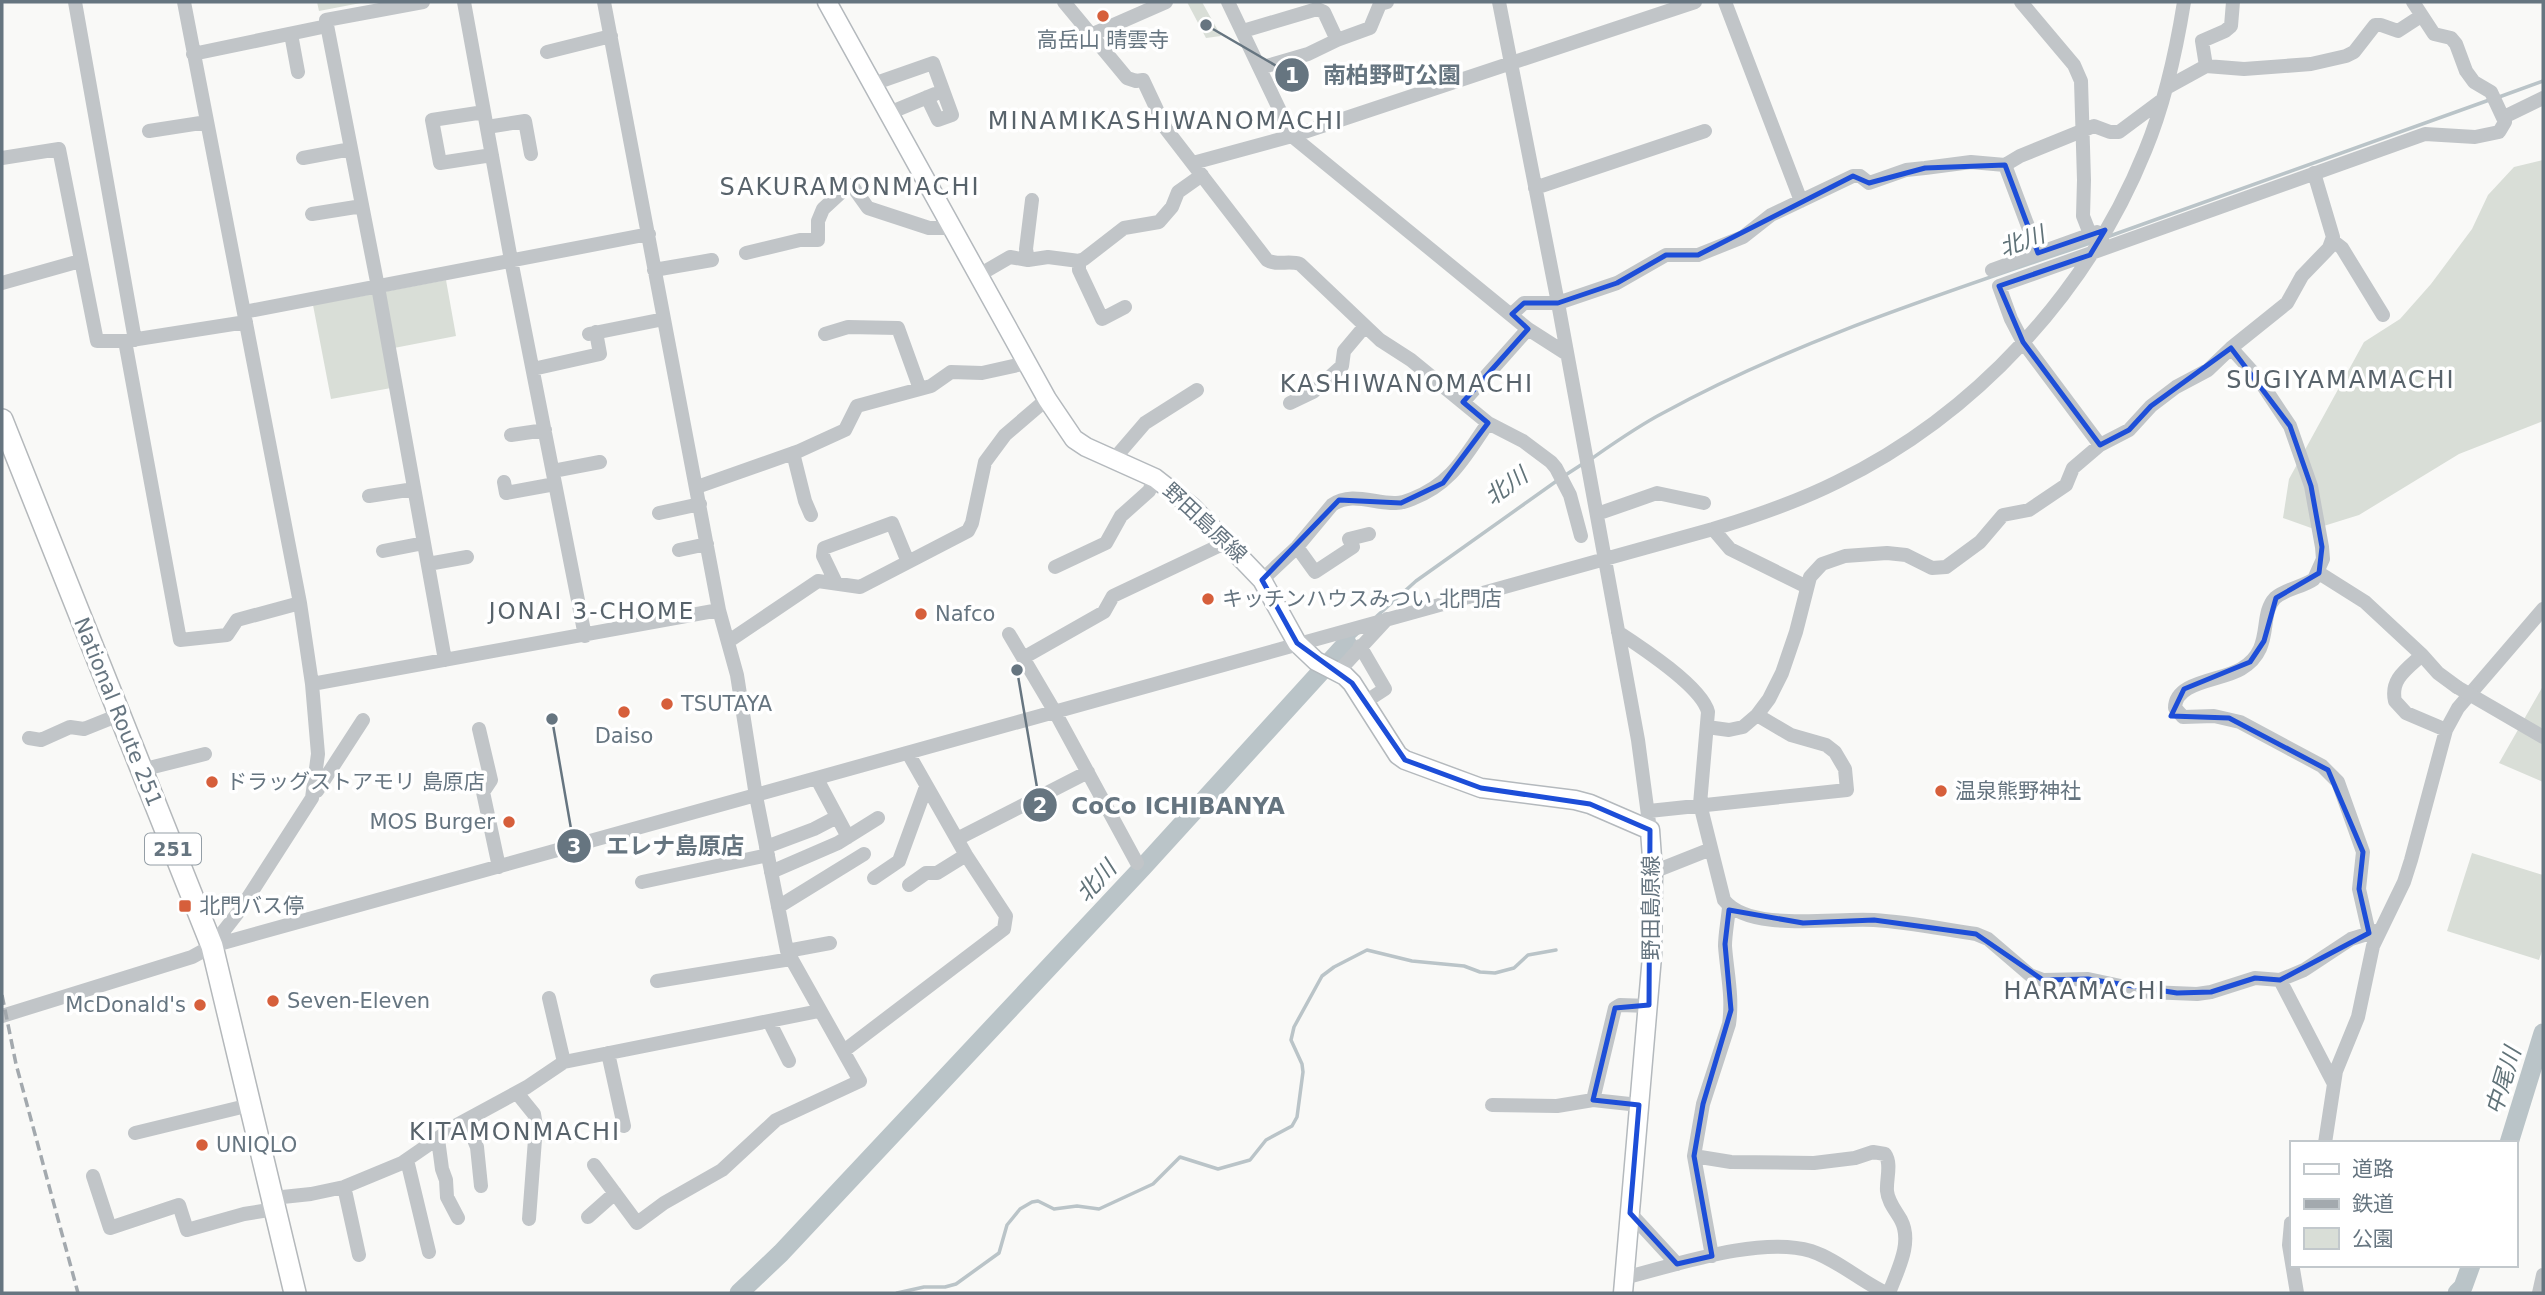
<svg xmlns="http://www.w3.org/2000/svg" width="2545" height="1295" viewBox="0 0 2545 1295" font-family="'DejaVu Sans','Noto Sans JP',sans-serif">
<style>
.green{fill:#d9ded7}
.lines{fill:none;stroke-linecap:round;stroke-linejoin:round}
.stream{stroke:#bac4c8;stroke-width:3.5}
.river{stroke:#bac4c8;stroke-width:19}
.major-casing{stroke:#b4b9bd;stroke-width:21}
.highway-casing{stroke:#b4b8bb;stroke-width:24}
.minor{stroke:#c1c5c8;stroke-width:14}
.major{stroke:#fff;stroke-width:18}
.highway{stroke:#fff;stroke-width:21}
.rail{stroke:#a3a9ae;stroke-width:3.5;stroke-dasharray:10 5;stroke-linecap:butt}
.minor-bridge{stroke:#c1c5c8;stroke-width:14}
.marked{fill:none;stroke:#1d4ed8;stroke-width:5;stroke-linejoin:round}
.poi-dot{fill:#d65f3b;stroke:#fff;stroke-width:2.5}
.labels{text-anchor:middle;stroke-width:7;stroke-linejoin:round;paint-order:stroke}
.shield{fill:#fff;stroke:#949ea6;stroke-width:2}
.shield-label{font-size:19px;font-weight:bold;fill:#667580}
.poi-label{font-size:21px;fill:#667580;stroke:#fff;text-anchor:start}
.street-label{font-size:21px;fill:#667580;stroke:#fff}
.water-label{font-size:23px;font-style:italic;fill:#617379;stroke:#fff}
.neighbourhood-label{font-size:23px;letter-spacing:2px;fill:#58636b;stroke:#fff}
.quarter-label{font-size:24px;letter-spacing:2px;fill:#58636b;stroke:#fff}
.leader{fill:none;stroke:#667580;stroke-width:2.5}
.callout-dot{fill:#667580;stroke:#fff;stroke-width:2.5}
.mark-label{font-size:21px;text-anchor:middle;font-weight:bold;fill:#fff}
.callout-label{font-size:23px;text-anchor:middle;font-weight:bold;fill:#667580;stroke:#fff;stroke-width:7;stroke-linejoin:round;paint-order:stroke}
</style>
<rect width="100%" height="100%" fill="#f9f9f7"/>
<!-- green -->
<path class="green" d="M 317,2 L 366,2 L 319,11 Z
M 1187,2 L 1202,2 L 1221,36 L 1206,38 Z
M 2543,160 L 2543,421 L 2459,454 L 2359,515 L 2314,529 L 2283,518 L 2289,479 L 2364,342 L 2400,319 L 2431,284 L 2472,229 L 2488,195 L 2514,167 Z
M 446,280 L 456,336 L 394,348 L 383,292 Z
M 373,294 L 391,388 L 331,399 L 313,305 Z
M 2543,686 L 2543,782 L 2499,763 Z
M 2472,853 L 2543,875 L 2543,948 L 2539,960 L 2447,931 Z"/>
<g class="lines">
<!-- stream -->
<path class="stream" d="M 2499,97 L 2543,81
M 2107,237 L 2492,99
M 1591,459 C 1614,443 1638,426 1663,413 C 1798,339 1948,292 2093,242
M 1564,476 L 1584,463
M 1377,616 L 1416,581 L 1558,480
M 1347,643 L 1358,633
M 897,1293 L 924,1287 L 945,1287 L 956,1284 L 999,1253 L 1007,1225 L 1020,1209 L 1032,1202 L 1038,1201 L 1054,1209 L 1077,1206 L 1099,1209 L 1153,1184 L 1180,1157 L 1218,1169 L 1250,1160 L 1266,1140 L 1292,1126 L 1297,1117 L 1303,1072 L 1302,1064 L 1291,1040 L 1294,1027 L 1322,976 L 1334,967 L 1367,950 L 1412,961 L 1464,966 L 1480,972 L 1495,973 L 1514,968 L 1528,955 L 1556,950"/>
<!-- river -->
<path class="river" d="M 2509,1143 L 2543,1033
M 739,1293 L 781,1253 L 1143,867 L 1347,643
M 2457,1293 L 2463,1287 L 2471,1265"/>
<!-- major casing -->
<g class="major-casing">
<path id="major" d="M 827,2 L 1047,399 L 1074,439 L 1086,447 L 1155,478 L 1192,507 L 1262,580 L 1297,643 L 1316,661 L 1345,676 L 1352,683 L 1398,755 L 1405,760 L 1481,788 L 1575,800 L 1590,804 L 1650,830 L 1653,872 L 1652,956 L 1623,1293"/>
</g>
<!-- highway casing -->
<g class="highway-casing">
<path id="highway" d="M 2,420 L 212,946 L 295,1293"/>
</g>
<!-- minor -->
<path class="minor" d="M 75,2 L 135,340
M 184,2 L 300,603 L 312,684 L 318,754 L 312,798 L 240,910 L 212,946
M 423,2 L 326,20 L 378,287 L 445,660
M 464,2 L 511,260 L 585,636
M 1064,2 L 1127,78 L 1136,81 L 1143,80 L 1166,129 L 1267,260 C 1277,266 1289,260 1300,264 L 1380,340 L 1411,360 L 1488,423 L 1523,441 L 1551,462 L 1556,468 L 1570,495 L 1581,536
M 1228,2 L 1292,136 L 1528,329 L 1567,354
M 1499,2 L 1558,303 L 1638,740 L 1650,830
M 1725,2 L 1801,201
M 2021,2 L 2074,65 L 2081,81 L 2084,180 L 2083,216 L 2090,234
M 1243,31 L 1317,9 L 1324,12 L 1337,40
M 291,34 L 298,72
M 1093,34 L 1166,2
M 547,52 L 611,36
M 193,54 L 327,26
M 2206,66 L 2202,41 L 2225,31 L 2231,26 L 2233,2
M 1260,68 L 1308,54 L 1337,40 L 1370,28 L 1380,4 L 1387,2
M 873,84 L 933,63 L 952,115 L 938,120 L 927,97
M 2166,88 L 2206,66 L 2244,69 L 2311,64 L 2346,56 L 2354,52 L 2375,25 L 2381,25 L 2398,31 L 2421,16
M 484,112 L 432,120 L 440,163 L 492,155
M 889,113 L 935,94
M 2504,117 L 2543,98
M 487,127 L 525,121 L 531,154
M 149,131 L 207,122
M 2,158 L 59,149 L 97,341 L 125,341 L 246,322
M 303,158 L 351,149
M 1193,163 L 1292,136 L 1695,2
M 2005,165 L 2038,253
M 1535,188 L 1705,131
M 312,214 L 362,206
M 2333,241 L 2342,248 L 2383,315
M 746,253 L 800,240 L 818,240 L 818,221 L 823,209 L 849,185 L 853,187 L 868,208 L 929,228 L 953,228
M 1028,260 L 1026,249 L 1032,200
M 1079,261 L 1079,270 L 1102,319 L 1125,307
M 654,270 L 712,260
M 1992,270 L 2097,232
M 979,275 L 1010,257 L 1028,260 L 1048,257 L 1079,261 L 1084,259 L 1124,228 L 1159,222 L 1172,207 L 1178,192 L 1202,175
M 2,283 L 80,261
M 244,312 L 649,234
M 1512,314 L 1524,303 L 1558,303 L 1617,283 L 1666,255 L 1698,255 L 1743,237 L 1771,215 L 1853,176 L 1860,176 L 1869,183 L 1906,170 L 1925,168 L 1971,162 L 2005,165 L 2020,156 L 2094,126 L 2110,132 L 2119,132 L 2162,100
M 589,334 L 664,319
M 825,334 L 848,327 L 898,328 L 920,389
M 125,341 L 180,640 L 227,635 L 237,620 L 300,603
M 2231,348 L 2258,378 L 2290,426 L 2311,486 L 2322,547 L 2323,559 L 2314,579 C 2303,587 2285,589 2275,598 C 2258,616 2275,649 2241,669 C 2221,681 2175,681 2175,708 L 2183,717 L 2214,716 L 2240,722 L 2322,766 L 2338,782 L 2363,852 L 2359,889 L 2369,933
M 533,369 L 600,354 L 596,332
M 1463,402 L 1528,329
M 1290,403 L 1313,392 L 1342,366 L 1344,351 L 1365,326
M 511,435 L 545,430
M 2100,445 L 2023,342 L 2011,319 L 1999,286 L 2425,134 L 2475,137 L 2499,132 L 2505,122 L 2491,92 L 2474,82 L 2466,71 L 2456,44 L 2451,38 L 2434,34 L 2413,2
M 793,453 L 805,501 L 811,515
M 1114,459 L 1145,423 L 1197,390
M 553,471 L 600,462
M 504,482 L 506,493 L 555,484
M 697,487 L 799,451 L 845,430 L 857,406 L 920,389 L 931,386 L 951,372 L 982,373 L 1027,363
M 369,496 L 414,489
M 659,513 L 700,504
M 1597,514 L 1657,493 L 1704,503
M 1713,529 L 1730,549 L 1807,587
M 1297,547 L 1315,572 L 1353,547 L 1349,539 L 1369,534
M 679,550 L 707,544
M 383,551 L 424,543
M 428,564 L 467,557
M 1055,567 L 1106,543 L 1121,516 L 1149,491 L 1155,478
M 2319,573 L 2365,602 L 2422,655 C 2407,669 2390,679 2395,701 L 2406,713 L 2446,730
M 1262,580 L 1297,547 L 1332,505 C 1351,491 1375,504 1396,503 C 1402,503 1407,501 1412,499 C 1452,484 1465,456 1488,423
M 836,583 L 823,556 L 824,548 L 892,523 L 908,562
M 1618,632 C 1641,647 1702,687 1708,712 L 1700,804 L 1724,900 C 1750,933 1836,917 1874,920 C 1908,922 1942,929 1976,934 L 1988,939 L 2030,975 L 2043,980 L 2088,979 L 2149,992 L 2197,994 L 2211,992 L 2255,978 L 2280,980 L 2304,970 L 2351,939 L 2380,930
M 1009,634 L 1055,712 L 1137,863
M 729,641 L 818,581 L 860,587 L 968,531 L 972,523 L 985,462 L 1005,435 L 1047,399
M 1360,646 L 1385,689 L 1365,702
M 2422,655 L 2438,673 L 2457,687
M 1023,658 L 1104,612 L 1113,596 L 1227,542
M 1338,672 L 1387,619
M 312,684 L 719,610
M 1707,727 L 1729,730 L 1743,727 L 1757,715 L 1769,699 L 1782,673 L 1796,632 L 1810,577 L 1822,564 L 1845,556 L 1887,553 L 1906,555 L 1932,568 L 1946,567 L 1980,542 L 2003,515 L 2029,510 L 2066,485 L 2073,468 L 2100,445 L 2129,430 L 2151,406 L 2176,387 L 2208,370 L 2231,348 L 2287,303 L 2302,276 L 2329,248 L 2333,237 L 2314,173
M 479,729 L 491,780 L 483,792 L 499,867
M 29,738 L 41,740 L 70,727 L 84,729 L 119,715
M 141,770 L 205,754
M 817,779 L 848,837
M 317,791 L 363,720
M 1649,811 L 1847,790 L 1845,769 L 1835,752 L 1826,745 L 1791,735 L 1757,715
M 957,839 L 1088,772
M 766,847 L 814,829 L 837,817
M 771,872 L 838,843 L 878,818
M 1653,872 L 1711,849
M 874,878 L 899,861 L 926,787
M 642,882 L 768,855
M 909,885 L 926,873 L 937,873 L 966,855
M 778,907 L 864,854
M 787,951 L 830,943
M 2280,980 L 2333,1082
M 657,981 L 791,959
M 549,998 L 564,1062
M 2,1016 L 192,957 L 212,946 L 1713,529 C 1756,516 1797,502 1837,482 C 1975,415 2088,292 2145,151 C 2165,103 2176,52 2184,2
M 769,1021 L 789,1061
M 845,1050 L 1004,929 L 1006,916 L 966,855 L 908,753
M 608,1053 L 624,1126
M 517,1093 L 534,1114 L 536,1126 L 529,1219
M 1593,1100 L 1615,1008 L 1620,1005 L 1649,1006
M 1492,1105 L 1557,1106 L 1593,1100 L 1639,1105
M 466,1120 L 477,1147 L 481,1186
M 135,1133 L 250,1105
M 438,1139 L 442,1169 L 446,1180 L 447,1197 L 458,1218
M 2325,1143 L 2336,1071 L 2358,1017 L 2373,946 L 2404,882 L 2411,860 L 2446,730 L 2458,708 L 2543,609
M 1694,1156 L 1731,1162 L 1814,1163 L 1855,1158 L 1873,1152 L 1885,1154 C 1892,1164 1886,1179 1887,1191 C 1888,1202 1896,1211 1901,1220 C 1913,1243 1897,1271 1889,1293
M 407,1160 L 429,1252
M 594,1165 L 637,1223 L 664,1203 L 722,1170 L 776,1120 L 860,1081 L 787,951 L 756,796 L 737,675 L 719,610 L 604,2
M 93,1176 L 110,1228 L 179,1205 L 187,1230 L 244,1214 L 275,1209
M 344,1187 L 346,1195 L 359,1255 Z
M 273,1198 L 311,1194 L 344,1187 L 402,1163 L 457,1125 L 527,1087 L 564,1062 L 819,1011
M 1630,1213 L 1677,1264
M 588,1217 L 615,1193
M 2291,1223 L 2289,1245 L 2297,1293
M 1712,1256 L 1694,1156 L 1703,1104 L 1729,1024 C 1733,997 1727,973 1725,946 C 1725,934 1728,920 1729,907
M 1624,1278 C 1676,1265 1759,1236 1811,1251 C 1836,1259 1862,1282 1886,1293
M 2539,1293 L 2543,1275"/>
<!-- major -->
<use href="#major" class="major"/>
<!-- highway -->
<use href="#highway" class="highway"/>
<!-- rail -->
<path class="rail" d="M 2,995 L 16,1064 L 78,1293"/>
<!-- minor-bridge -->
<path class="minor-bridge" d="M 2457,687 L 2543,737"/>
</g>
<!-- marked area -->
<path class="marked" d="M 2005,165 L 2038,253 L 2105,230 L 2090,255 L 1999,286 L 2023,342 L 2100,445 L 2129,430 L 2151,406 L 2231,348 L 2290,426 L 2311,486 L 2322,547 L 2319,573 L 2276,598 L 2264,641 L 2250,662 L 2184,689 L 2171,716 L 2229,718 L 2328,770 L 2363,852 L 2359,889 L 2369,933 L 2280,980 L 2255,978 L 2211,992 L 2177,993 L 2088,979 L 2043,980 L 1976,934 L 1874,920 L 1803,923 L 1729,910 L 1725,944 L 1731,1010 L 1703,1104 L 1694,1156 L 1712,1256 L 1677,1264 L 1630,1213 L 1639,1105 L 1593,1100 L 1615,1008 L 1649,1005 L 1650,830 L 1590,804 L 1481,788 L 1405,760 L 1352,683 L 1297,643 L 1262,580 L 1339,500 L 1401,503 L 1443,483 L 1488,423 L 1463,402 L 1528,329 L 1512,314 L 1524,303 L 1558,303 L 1617,283 L 1666,255 L 1698,255 L 1853,176 L 1869,183 L 1925,168 Z"/>
<!-- markers -->
<g class="poi-dot">
<circle cx="1103" cy="16" r="7"/>
<circle cx="1208" cy="599" r="7"/>
<circle cx="921" cy="614" r="7"/>
<circle cx="667" cy="704" r="7"/>
<circle cx="624" cy="712" r="7"/>
<circle cx="212" cy="782" r="7"/>
<circle cx="1941" cy="791" r="7"/>
<circle cx="509" cy="822" r="7"/>
<rect x="178" y="899" width="14" height="14" rx="3.5"/>
<circle cx="273" cy="1001" r="7"/>
<circle cx="200" cy="1005" r="7"/>
<circle cx="202" cy="1145" r="7"/>
</g>
<g class="labels">
<!-- shield labels -->
<rect class="shield" x="145" y="833.5" width="56" height="31" rx="5"/>
<g class="shield-label">
<text x="173" y="856">251</text>
</g>
<!-- poi labels -->
<g class="poi-label">
<text x="1103" y="47" text-anchor="middle">高岳山 晴雲寺</text>
<text x="1222" y="606">キッチンハウスみつい 北門店</text>
<text x="935" y="621">Nafco</text>
<text x="681" y="711">TSUTAYA</text>
<text x="624" y="743" text-anchor="middle">Daiso</text>
<text x="226" y="789">ドラッグストアモリ 島原店</text>
<text x="1955" y="798">温泉熊野神社</text>
<text x="495" y="829" text-anchor="end">MOS Burger</text>
<text x="199" y="913">北門バス停</text>
<text x="287" y="1008">Seven-Eleven</text>
<text x="186" y="1012" text-anchor="end">McDonald's</text>
<text x="216" y="1152">UNIQLO</text>
</g>
<!-- street labels -->
<g class="street-label">
<text transform="translate(1205 523) rotate(43)" y="7">野田島原線</text>
<text transform="translate(118 712) rotate(68)" y="7">National Route 251</text>
<text transform="translate(1651 908) rotate(-90)" y="7">野田島原線</text>
</g>
<!-- water labels -->
<g class="water-label">
<text transform="translate(2022 241) rotate(-20)" y="8">北川</text>
<text transform="translate(1506 486) rotate(-36)" y="8">北川</text>
<text transform="translate(1096 881) rotate(-47)" y="8">北川</text>
<text transform="translate(2503 1081) rotate(-73)" y="8">中尾川</text>
</g>
<!-- neighbourhood labels -->
<g class="neighbourhood-label">
<text x="592" y="619">JONAI 3-CHOME</text>
</g>
<!-- quarter labels -->
<g class="quarter-label">
<text x="1166" y="129">MINAMIKASHIWANOMACHI</text>
<text x="850" y="195">SAKURAMONMACHI</text>
<text x="2341" y="388">SUGIYAMAMACHI</text>
<text x="1407" y="392">KASHIWANOMACHI</text>
<text x="2085" y="999">HARAMACHI</text>
<text x="515" y="1140">KITAMONMACHI</text>
</g>
</g>
<!-- callouts -->
<path class="leader" d="M1206 25L1292 75M1017 670L1040 805M552 719L574 846"/>
<g class="callout-dot">
<circle cx="1206" cy="25" r="7"/>
<circle cx="1017" cy="670" r="7"/>
<circle cx="552" cy="719" r="7"/>
<circle cx="1292" cy="75" r="18"/>
<circle cx="1040" cy="805" r="18"/>
<circle cx="574" cy="846" r="18"/>
</g>
<g class="mark-label">
<text x="1292" y="83">1</text>
<text x="1040" y="813">2</text>
<text x="574" y="854">3</text>
</g>
<g class="callout-label">
<text x="1392" y="83">南柏野町公園</text>
<text x="1178" y="814">CoCo ICHIBANYA</text>
<text x="675" y="854">エレナ島原店</text>
</g>
<!-- border -->
<rect width="2545" height="1295" fill="none" stroke="#667580" stroke-width="7"/>
<!-- legend -->
<rect x="2290" y="1141" width="228" height="126" fill="#ffffff" stroke="#c2c8cc" stroke-width="2"/>
<rect x="2304" y="1164" width="35" height="10" fill="#ffffff" stroke="#c2c8cc" stroke-width="2"/>
<text x="2352" y="1176" font-size="21" fill="#667580">道路</text>
<rect x="2304" y="1199" width="35" height="10" fill="#a3a9ae" stroke="#c2c8cc" stroke-width="2"/>
<text x="2352" y="1211" font-size="21" fill="#667580">鉄道</text>
<rect x="2304" y="1228" width="35" height="21" fill="#d9ded7" stroke="#c2c8cc" stroke-width="2"/>
<text x="2352" y="1246" font-size="21" fill="#667580">公園</text>
</svg>
